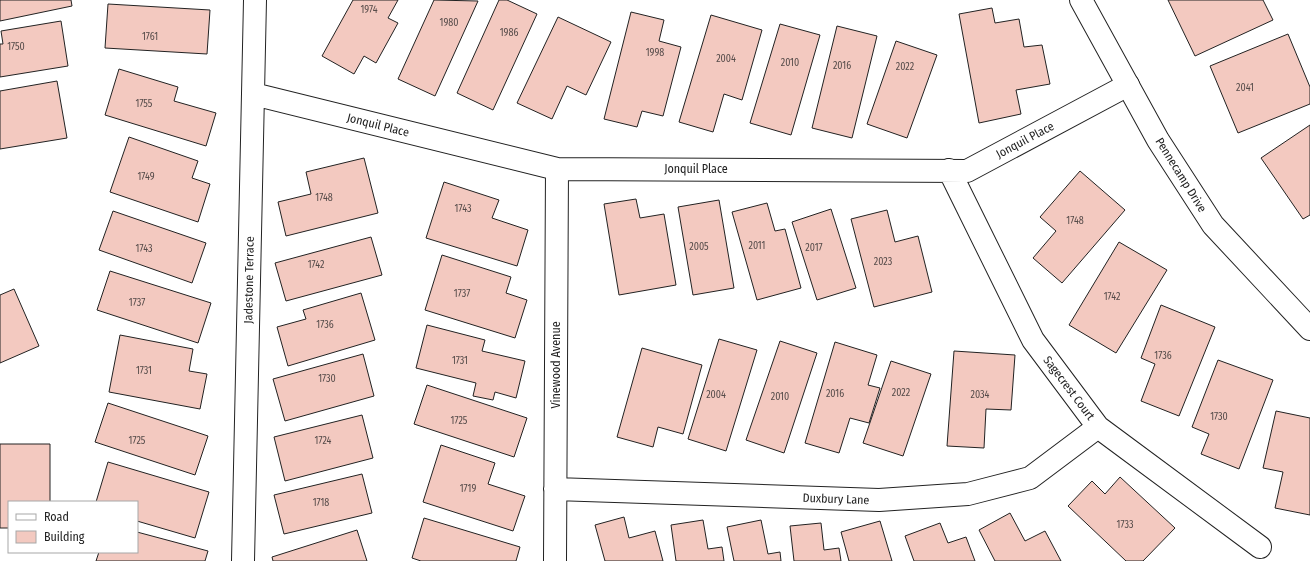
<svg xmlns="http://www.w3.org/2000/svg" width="1310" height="561" viewBox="0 0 1310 561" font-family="'Fira Sans Condensed',sans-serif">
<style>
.building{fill:#f3c9c0;stroke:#222}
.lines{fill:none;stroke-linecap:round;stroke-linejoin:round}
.minor-casing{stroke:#222;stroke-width:24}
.tertiary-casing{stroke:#222;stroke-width:24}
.minor{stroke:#fff;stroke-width:22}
.tertiary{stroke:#fff;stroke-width:22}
.labels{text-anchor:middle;stroke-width:3;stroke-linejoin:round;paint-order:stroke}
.number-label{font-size:10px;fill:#564c4a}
.street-label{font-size:12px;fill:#222;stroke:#fff}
</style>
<rect width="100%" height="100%" fill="#fff"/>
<!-- building -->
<path class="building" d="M 0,0 L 71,0 L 72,6 L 0,21 Z
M 353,0 L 398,0 L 388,18 L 398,23 L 376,63 L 364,56 L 354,74 L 322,56 Z
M 434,0 L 478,1 L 435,96 L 398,79 Z
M 499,0 L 507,0 L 537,14 L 493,110 L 457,93 Z
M 1168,0 L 1263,0 L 1273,20 L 1195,56 Z
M 108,4 L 210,10 L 207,54 L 105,48 Z
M 992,8 L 995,23 L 1019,19 L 1024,47 L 1042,45 L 1050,84 L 1016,90 L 1021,114 L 979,123 L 959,14 Z
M 631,12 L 664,20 L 659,41 L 681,47 L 663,116 L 642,111 L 637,127 L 604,119 Z
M 711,15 L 762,30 L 742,100 L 724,94 L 713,132 L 679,122 Z
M 558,17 L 611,42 L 586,95 L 567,86 L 552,119 L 517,103 Z
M 61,21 L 68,66 L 0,77 L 0,44 L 3,44 L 1,31 Z
M 780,24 L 820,35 L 791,135 L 750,123 Z
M 837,26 L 877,36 L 852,138 L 812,128 Z
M 1288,34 L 1310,87 L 1310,104 L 1238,133 L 1210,66 Z
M 896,41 L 937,55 L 907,138 L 867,124 Z
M 119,69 L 178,87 L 174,101 L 216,113 L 206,146 L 105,115 Z
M 57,81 L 67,138 L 0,149 L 0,91 Z
M 1310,125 L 1310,215 L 1303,219 L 1261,158 Z
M 129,137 L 198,161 L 192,178 L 210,184 L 198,222 L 110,192 Z
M 364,158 L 378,213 L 286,236 L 278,202 L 311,194 L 306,172 Z
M 1080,171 L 1125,210 L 1062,283 L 1033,258 L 1056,231 L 1040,217 Z
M 444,182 L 499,200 L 492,218 L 528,230 L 517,266 L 426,238 Z
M 636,199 L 640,218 L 664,214 L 676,285 L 619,295 L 604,204 Z
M 719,200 L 734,288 L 693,295 L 678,207 Z
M 767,203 L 775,231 L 785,229 L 801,288 L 757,300 L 732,212 Z
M 831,209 L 856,288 L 817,300 L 792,222 Z
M 887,210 L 895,242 L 918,236 L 932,292 L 874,307 L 851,219 Z
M 113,211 L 206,243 L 192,283 L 99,250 Z
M 371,237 L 382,275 L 286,301 L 275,263 Z
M 1119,242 L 1167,270 L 1116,353 L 1069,325 Z
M 442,255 L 511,277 L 506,293 L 527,300 L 515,338 L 425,310 Z
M 110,271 L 211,303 L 198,343 L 97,310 Z
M 14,289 L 39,346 L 0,363 L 0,295 Z
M 361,293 L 375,340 L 288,366 L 277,327 L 306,319 L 303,310 Z
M 1161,305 L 1215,327 L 1179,416 L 1141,401 L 1155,364 L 1141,358 Z
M 427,325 L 485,340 L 482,351 L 525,361 L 516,398 L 495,392 L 493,400 L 473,396 L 476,383 L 416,368 Z
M 120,335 L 193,349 L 189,371 L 207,374 L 200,409 L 109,392 Z
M 719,339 L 757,350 L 726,451 L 688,439 Z
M 780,341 L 817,353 L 784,453 L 746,440 Z
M 835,342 L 877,355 L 868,385 L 880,388 L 869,423 L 850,418 L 839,453 L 805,443 Z
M 642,348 L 702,365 L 683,434 L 658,427 L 653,447 L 617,437 Z
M 954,351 L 1015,355 L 1011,410 L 986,409 L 984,448 L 947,446 Z
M 363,354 L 374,396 L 285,421 L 273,379 Z
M 1218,360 L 1273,380 L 1239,469 L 1201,454 L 1209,434 L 1192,427 Z
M 891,361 L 931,374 L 903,456 L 863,443 Z
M 427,385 L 527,418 L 514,457 L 414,424 Z
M 108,403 L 208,436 L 195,475 L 95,442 Z
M 1276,411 L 1310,418 L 1310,515 L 1275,508 L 1283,472 L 1263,468 Z
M 362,415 L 373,458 L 285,481 L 274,437 Z
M 0,444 L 50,444 L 50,502 L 9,502 L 9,528 L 0,528 Z
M 441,445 L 495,463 L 488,484 L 525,496 L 513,531 L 423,502 Z
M 108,462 L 209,492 L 195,538 L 137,521 L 137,502 L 96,502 Z
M 362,474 L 372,513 L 284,534 L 274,495 Z
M 1120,477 L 1175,528 L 1143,561 L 1126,561 L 1068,506 L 1092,481 L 1105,494 Z
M 1010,513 L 1025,541 L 1045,531 L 1061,561 L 995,561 L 979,530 Z
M 624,517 L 629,538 L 655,531 L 663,561 L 605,561 L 595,525 Z
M 424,518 L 520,547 L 516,561 L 421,561 L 412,558 Z
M 703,520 L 708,549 L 722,547 L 724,561 L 676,561 L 671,525 Z
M 761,520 L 768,554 L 780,552 L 781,561 L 734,561 L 727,527 Z
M 880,521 L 892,561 L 849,561 L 841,532 Z
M 821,523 L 824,550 L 839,548 L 841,561 L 794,561 L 790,526 Z
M 940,523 L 948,543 L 966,537 L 975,561 L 914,561 L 905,536 Z
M 357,530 L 367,561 L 273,561 L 272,557 Z
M 137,532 L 208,551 L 205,561 L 96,561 L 99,552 L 137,552 Z"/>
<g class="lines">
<!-- minor casing -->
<g class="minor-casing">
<path id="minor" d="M 253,94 L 557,169 L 967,171 L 1128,85
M 949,170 L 1033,340 L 1098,427 L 1260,547
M 555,489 L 879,500 L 968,494 L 1030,478 L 1098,427
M 243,561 L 255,0
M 555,561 L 557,169"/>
</g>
<!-- tertiary casing -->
<g class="tertiary-casing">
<path id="tertiary" d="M 1081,0 L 1158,140 L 1213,225 L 1310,329"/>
</g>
<!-- minor -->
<use href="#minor" class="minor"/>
<!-- tertiary -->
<use href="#tertiary" class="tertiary"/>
</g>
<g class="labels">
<!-- number labels -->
<g class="number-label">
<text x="369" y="13">1974</text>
<text x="449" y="26">1980</text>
<text x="509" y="36">1986</text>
<text x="150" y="40">1761</text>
<text x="16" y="50">1750</text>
<text x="655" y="56">1998</text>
<text x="726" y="62">2004</text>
<text x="790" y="66">2010</text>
<text x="842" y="69">2016</text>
<text x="905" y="70">2022</text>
<text x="1245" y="91">2041</text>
<text x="144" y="107">1755</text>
<text x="146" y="180">1749</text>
<text x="324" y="201">1748</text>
<text x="463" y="212">1743</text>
<text x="1075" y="224">1748</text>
<text x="757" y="249">2011</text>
<text x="699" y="250">2005</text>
<text x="814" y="251">2017</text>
<text x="144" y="252">1743</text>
<text x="883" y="265">2023</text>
<text x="316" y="268">1742</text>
<text x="462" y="297">1737</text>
<text x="1112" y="300">1742</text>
<text x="137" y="306">1737</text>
<text x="325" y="328">1736</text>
<text x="1163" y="359">1736</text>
<text x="460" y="364">1731</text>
<text x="144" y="374">1731</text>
<text x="327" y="382">1730</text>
<text x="901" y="396">2022</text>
<text x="835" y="397">2016</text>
<text x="716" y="398">2004</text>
<text x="980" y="398">2034</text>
<text x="780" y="400">2010</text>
<text x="1219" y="420">1730</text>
<text x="459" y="424">1725</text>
<text x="137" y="444">1725</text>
<text x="323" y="444">1724</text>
<text x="468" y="492">1719</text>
<text x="321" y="506">1718</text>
<text x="1125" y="528">1733</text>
</g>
<!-- street labels -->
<g class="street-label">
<text transform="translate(378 125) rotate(14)" y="4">Jonquil Place</text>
<text transform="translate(1025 140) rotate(-28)" y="4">Jonquil Place</text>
<text x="696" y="173">Jonquil Place</text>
<text transform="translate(1181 175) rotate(58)" y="4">Pennecamp Drive</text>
<text transform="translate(249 280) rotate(-89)" y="4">Jadestone Terrace</text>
<text transform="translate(556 365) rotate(-90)" y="4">Vinewood Avenue</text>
<text transform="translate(1069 388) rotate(53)" y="4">Sagecrest Court</text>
<text transform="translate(836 499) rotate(2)" y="4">Duxbury Lane</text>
</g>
</g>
<!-- legend -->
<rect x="8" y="501" width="130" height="52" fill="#ffffff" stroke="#a7a7a7"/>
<rect x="16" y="514" width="20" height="6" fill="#ffffff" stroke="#a7a7a7"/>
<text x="44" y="521" font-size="12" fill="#222222">Road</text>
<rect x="16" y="531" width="20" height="12" fill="#f3c9c0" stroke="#a7a7a7"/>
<text x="44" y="541" font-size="12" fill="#222222">Building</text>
</svg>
